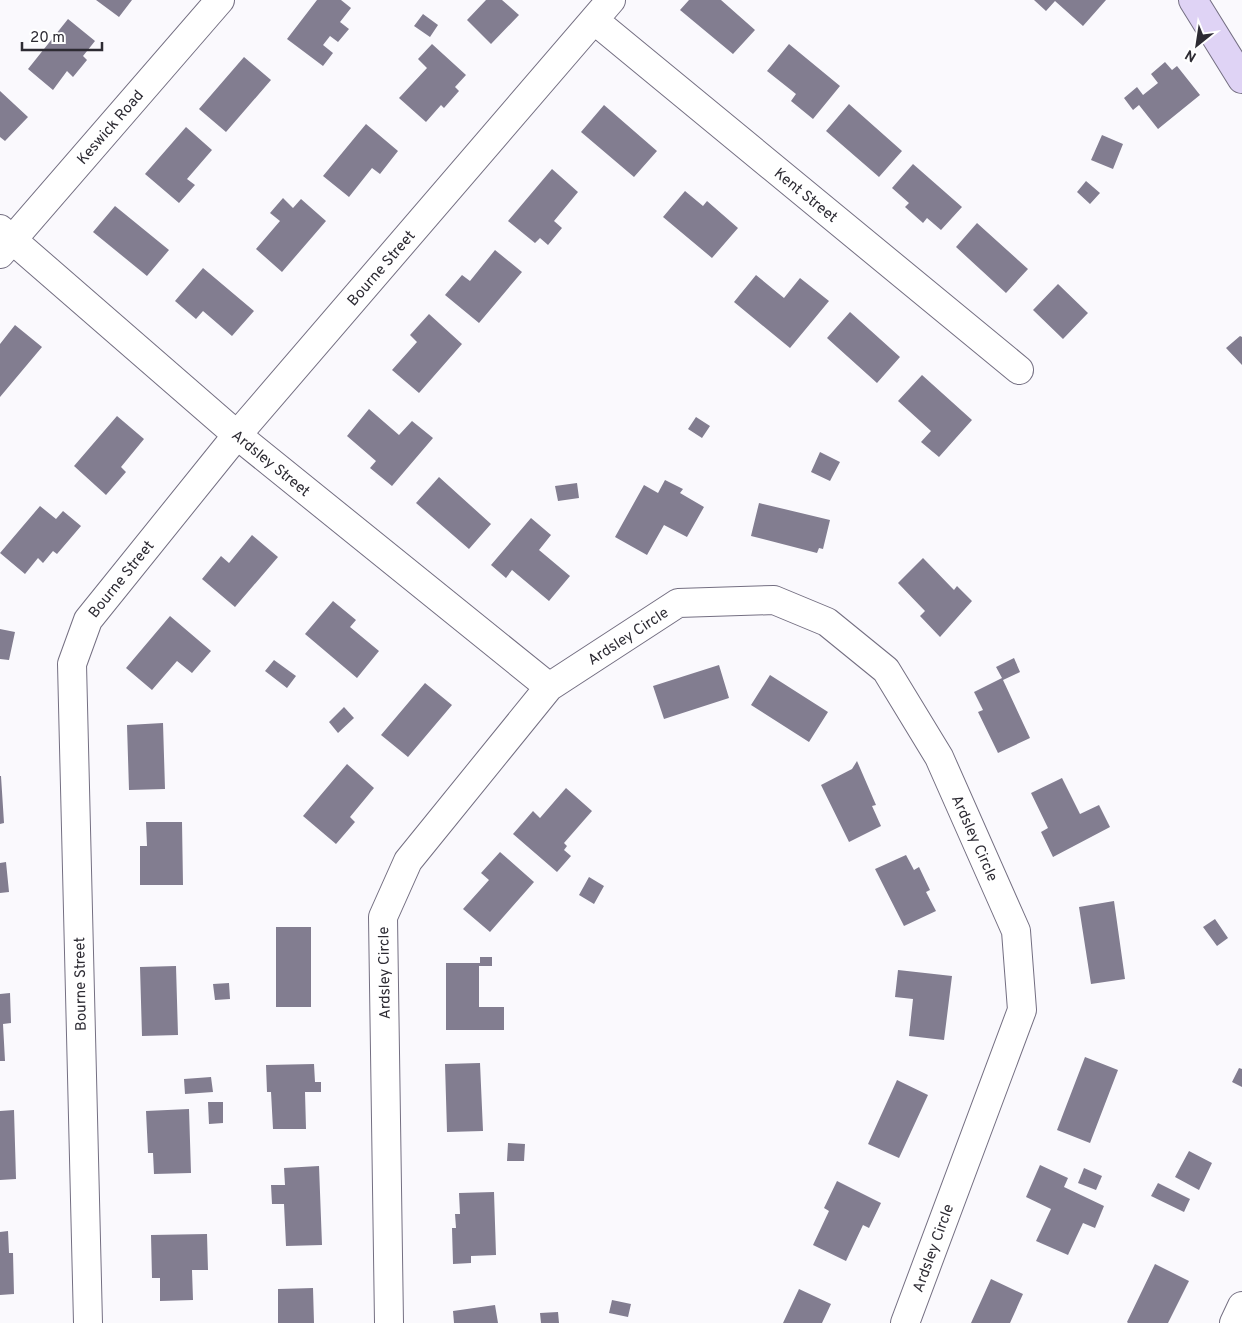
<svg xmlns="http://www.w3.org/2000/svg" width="1242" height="1323" viewBox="0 0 1242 1323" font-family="Overpass,sans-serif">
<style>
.building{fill:#827d90}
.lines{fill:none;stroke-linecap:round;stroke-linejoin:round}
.street-casing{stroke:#746f82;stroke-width:30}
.secondary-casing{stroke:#746f82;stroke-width:30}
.street{stroke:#fff;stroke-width:28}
.secondary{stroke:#dfd3f5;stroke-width:28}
.labels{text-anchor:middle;stroke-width:4;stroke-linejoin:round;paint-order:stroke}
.street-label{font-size:15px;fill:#2d2b33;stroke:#fff}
</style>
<rect width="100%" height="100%" fill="#faf9fd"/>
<!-- building -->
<path class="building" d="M 96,0 L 132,0 L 119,17 Z
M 317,0 L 341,0 L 351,8 L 340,22 L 349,29 L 338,42 L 330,36 L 323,45 L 333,53 L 323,66 L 287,39 Z
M 486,0 L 502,0 L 519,15 L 491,44 L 467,20 Z
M 689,0 L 721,0 L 755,30 L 733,54 L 680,10 Z
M 1034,0 L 1106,0 L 1083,26 L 1055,1 L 1046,11 Z
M 423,14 L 438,25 L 430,37 L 414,26 Z
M 68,19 L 95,41 L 83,56 L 87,60 L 73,77 L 67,71 L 53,90 L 28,69 Z
M 432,44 L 466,75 L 455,87 L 459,91 L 444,108 L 441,105 L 426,122 L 399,98 L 427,68 L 418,59 Z
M 789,44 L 840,86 L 813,119 L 791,101 L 796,94 L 767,71 Z
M 244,57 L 271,80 L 226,132 L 199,109 Z
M 1165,62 L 1172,70 L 1177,66 L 1200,95 L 1158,129 L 1139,105 L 1133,110 L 1124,98 L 1137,87 L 1143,95 L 1158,83 L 1151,74 Z
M 0,91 L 28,117 L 5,141 L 0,137 Z
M 849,104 L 902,151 L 879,177 L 826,131 Z
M 604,105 L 657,151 L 634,177 L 581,132 Z
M 366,124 L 398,151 L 380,174 L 372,168 L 349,197 L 323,176 Z
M 186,127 L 212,150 L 187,179 L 195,185 L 179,203 L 145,174 Z
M 1102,135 L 1123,144 L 1113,169 L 1091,160 Z
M 913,164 L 962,207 L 941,230 L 927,218 L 923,223 L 905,207 L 909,203 L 892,188 Z
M 552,169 L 578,192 L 554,221 L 562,228 L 548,245 L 540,238 L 535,243 L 508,221 Z
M 1086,181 L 1100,193 L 1090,204 L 1077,192 Z
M 685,191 L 703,206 L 707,201 L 738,228 L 712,258 L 663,217 Z
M 283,198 L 293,208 L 301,199 L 326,221 L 282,272 L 256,249 L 280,221 L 270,213 Z
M 115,206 L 169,250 L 147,276 L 93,232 Z
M 977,223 L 1028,269 L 1006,293 L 956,247 Z
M 495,250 L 522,272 L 479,323 L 445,295 L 462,275 L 470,281 Z
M 203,268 L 254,311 L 232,336 L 203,311 L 196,319 L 175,301 Z
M 756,275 L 784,298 L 800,278 L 829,301 L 790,348 L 734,302 Z
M 1058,284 L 1088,313 L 1063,339 L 1033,310 Z
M 850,312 L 900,357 L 877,383 L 827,338 Z
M 429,314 L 462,344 L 419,393 L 392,370 L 417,342 L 410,335 Z
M 15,325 L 42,347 L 0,397 L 0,344 Z
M 1240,336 L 1242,337 L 1242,365 L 1226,348 Z
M 922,375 L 972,420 L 939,457 L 921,442 L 931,431 L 898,401 Z
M 369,409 L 399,435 L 412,421 L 433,438 L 392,486 L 370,468 L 376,461 L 347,436 Z
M 117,416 L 144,439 L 121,467 L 126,472 L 106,495 L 74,466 Z
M 696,417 L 710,426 L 702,438 L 688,429 Z
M 820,452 L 840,462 L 830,481 L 811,472 Z
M 439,477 L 491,524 L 469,549 L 416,503 Z
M 665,480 L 683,489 L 680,493 L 704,507 L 687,537 L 664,525 L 647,555 L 615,537 L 644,485 L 658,493 Z
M 577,483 L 579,498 L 558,501 L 555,486 Z
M 759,503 L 830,520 L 823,549 L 819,548 L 817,553 L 751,536 Z
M 40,506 L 56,519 L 63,511 L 81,526 L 57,554 L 53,551 L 43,563 L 38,558 L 25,574 L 0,553 Z
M 531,518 L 551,535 L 539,550 L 570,576 L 549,601 L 512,570 L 506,578 L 491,565 Z
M 252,535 L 278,557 L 235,607 L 202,579 L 221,556 L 229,563 Z
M 923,558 L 954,590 L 957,586 L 972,601 L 940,637 L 920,616 L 925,611 L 898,583 Z
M 333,601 L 356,620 L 350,627 L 379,651 L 357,678 L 305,634 Z
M 170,616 L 211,651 L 192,673 L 177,661 L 152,690 L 126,668 Z
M 0,629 L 15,632 L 9,660 L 0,659 Z
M 1014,658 L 1020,672 L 1003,680 L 1030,738 L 998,753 L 978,712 L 983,710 L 974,692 L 1002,678 L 996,667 Z
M 274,660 L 296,676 L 287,688 L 265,671 Z
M 719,665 L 729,698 L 664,719 L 653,686 Z
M 770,675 L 828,712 L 809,742 L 751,705 Z
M 425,683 L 452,705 L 408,757 L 381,735 Z
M 344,707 L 354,718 L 338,733 L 329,722 Z
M 163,723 L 165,789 L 129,790 L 127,725 Z
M 857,761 L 876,805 L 872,806 L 881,826 L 849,842 L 821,785 L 852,769 Z
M 347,764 L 374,788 L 350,817 L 355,822 L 336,844 L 303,816 Z
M 0,776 L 1,776 L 4,823 L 0,824 Z
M 1062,778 L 1080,814 L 1099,805 L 1110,827 L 1053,857 L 1041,832 L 1048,828 L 1031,793 Z
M 566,788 L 592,811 L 564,843 L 567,846 L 564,850 L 571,856 L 557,872 L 513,834 L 533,811 L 540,818 Z
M 146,822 L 182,822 L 183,885 L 140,885 L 140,846 L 147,846 Z
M 500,852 L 534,882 L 490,932 L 463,909 L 489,880 L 481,873 Z
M 906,855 L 914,870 L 919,867 L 930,890 L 926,892 L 936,911 L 904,926 L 875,869 Z
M 6,862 L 9,892 L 0,893 L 0,863 Z
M 589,877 L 604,886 L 594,904 L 579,895 Z
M 1114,901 L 1125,979 L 1091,984 L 1079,907 Z
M 1215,919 L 1228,938 L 1217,946 L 1203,927 Z
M 276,927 L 311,927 L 311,1007 L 276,1007 Z
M 480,957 L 492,957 L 492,966 L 479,966 L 479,1007 L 504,1007 L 504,1030 L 446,1030 L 446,963 L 480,963 Z
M 176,966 L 178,1035 L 142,1036 L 140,967 Z
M 898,970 L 952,976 L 944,1040 L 909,1036 L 913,999 L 895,997 Z
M 229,983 L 230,999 L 215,1000 L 213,984 Z
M 10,993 L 11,1023 L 3,1024 L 5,1061 L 0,1061 L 0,994 Z
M 1085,1057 L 1118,1070 L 1090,1143 L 1057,1130 Z
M 480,1063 L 483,1131 L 447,1132 L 445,1064 Z
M 314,1064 L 315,1082 L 321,1082 L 321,1092 L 305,1092 L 306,1129 L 273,1129 L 271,1092 L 267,1092 L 266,1065 Z
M 1239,1068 L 1242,1069 L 1242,1087 L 1232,1082 Z
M 211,1077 L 213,1092 L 185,1094 L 184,1079 Z
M 897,1080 L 928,1095 L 899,1158 L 868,1144 Z
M 208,1102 L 223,1102 L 223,1123 L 209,1124 Z
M 189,1109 L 191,1173 L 154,1174 L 153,1153 L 148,1153 L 146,1111 Z
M 14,1110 L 16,1179 L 0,1180 L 0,1111 Z
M 508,1143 L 525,1144 L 524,1161 L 507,1161 Z
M 1189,1151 L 1212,1163 L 1199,1190 L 1175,1177 Z
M 1040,1165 L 1068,1178 L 1064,1187 L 1104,1206 L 1095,1228 L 1083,1223 L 1068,1255 L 1036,1241 L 1051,1209 L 1026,1197 Z
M 319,1166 L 322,1245 L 286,1246 L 284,1204 L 272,1204 L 271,1185 L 285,1185 L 284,1168 Z
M 1084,1168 L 1102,1176 L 1096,1190 L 1078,1183 Z
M 837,1181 L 881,1203 L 869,1228 L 863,1225 L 846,1261 L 813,1245 L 829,1211 L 824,1208 Z
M 1158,1183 L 1190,1199 L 1184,1212 L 1151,1196 Z
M 494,1192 L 496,1255 L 471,1256 L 471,1263 L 453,1264 L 452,1228 L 456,1228 L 455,1214 L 460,1214 L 459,1193 Z
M 8,1231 L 9,1253 L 13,1253 L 14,1294 L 0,1295 L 0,1232 Z
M 207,1234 L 208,1270 L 192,1270 L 193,1300 L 160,1301 L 160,1278 L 152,1278 L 151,1235 Z
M 1155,1264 L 1189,1281 L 1168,1323 L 1128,1323 L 1127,1322 Z
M 991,1279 L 1023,1294 L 1010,1323 L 971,1323 Z
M 313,1288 L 314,1323 L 278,1323 L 278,1289 Z
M 799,1289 L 831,1304 L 822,1323 L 783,1323 Z
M 612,1300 L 631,1304 L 628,1317 L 609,1313 Z
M 495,1305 L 498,1323 L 454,1323 L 453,1311 Z
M 558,1312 L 559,1323 L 541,1323 L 540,1313 Z"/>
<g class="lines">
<!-- street casing -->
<g class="street-casing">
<path id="street" d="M 594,20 L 1019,370
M 0,229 L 237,435 L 549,687
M 0,254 L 220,0
M 88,1323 L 72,664 L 88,620 L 237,435 L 611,0
M 389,1323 L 383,917 L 408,861 L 549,687 L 678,603 L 774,600 L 827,622 L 886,670 L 939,757 L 1016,931 L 1022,1010 L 905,1323
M 1234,1323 L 1242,1306"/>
</g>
<!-- secondary casing -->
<g class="secondary-casing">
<path id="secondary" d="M 1193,0 L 1242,79"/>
</g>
<!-- street -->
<use href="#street" class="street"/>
<!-- secondary -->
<use href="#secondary" class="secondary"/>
</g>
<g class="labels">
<!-- street labels -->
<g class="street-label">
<text transform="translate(110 127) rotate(-49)" y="5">Keswick Road</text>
<text transform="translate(806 195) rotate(39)" y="5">Kent Street</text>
<text transform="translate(381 268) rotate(-49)" y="5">Bourne Street</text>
<text transform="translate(271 463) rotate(39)" y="5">Ardsley Street</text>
<text transform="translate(121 579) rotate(-51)" y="5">Bourne Street</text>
<text transform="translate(628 636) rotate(-33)" y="5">Ardsley Circle</text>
<text transform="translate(975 838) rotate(66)" y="5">Ardsley Circle</text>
<text transform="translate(384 973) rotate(-91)" y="5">Ardsley Circle</text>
<text transform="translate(80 984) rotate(-91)" y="5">Bourne Street</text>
<text transform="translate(933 1248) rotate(-70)" y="5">Ardsley Circle</text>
</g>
</g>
<!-- north arrow -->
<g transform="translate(1197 45) rotate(210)" stroke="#ffffff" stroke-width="4" paint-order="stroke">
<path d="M0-4L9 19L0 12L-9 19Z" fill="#2d2b33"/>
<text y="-8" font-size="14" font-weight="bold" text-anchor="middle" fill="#2d2b33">N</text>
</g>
<!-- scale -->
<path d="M22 42v8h80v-8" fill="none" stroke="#2d2b33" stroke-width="2.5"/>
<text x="30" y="42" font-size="15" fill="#2d2b33" stroke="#ffffff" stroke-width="4" paint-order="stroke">20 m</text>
</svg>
